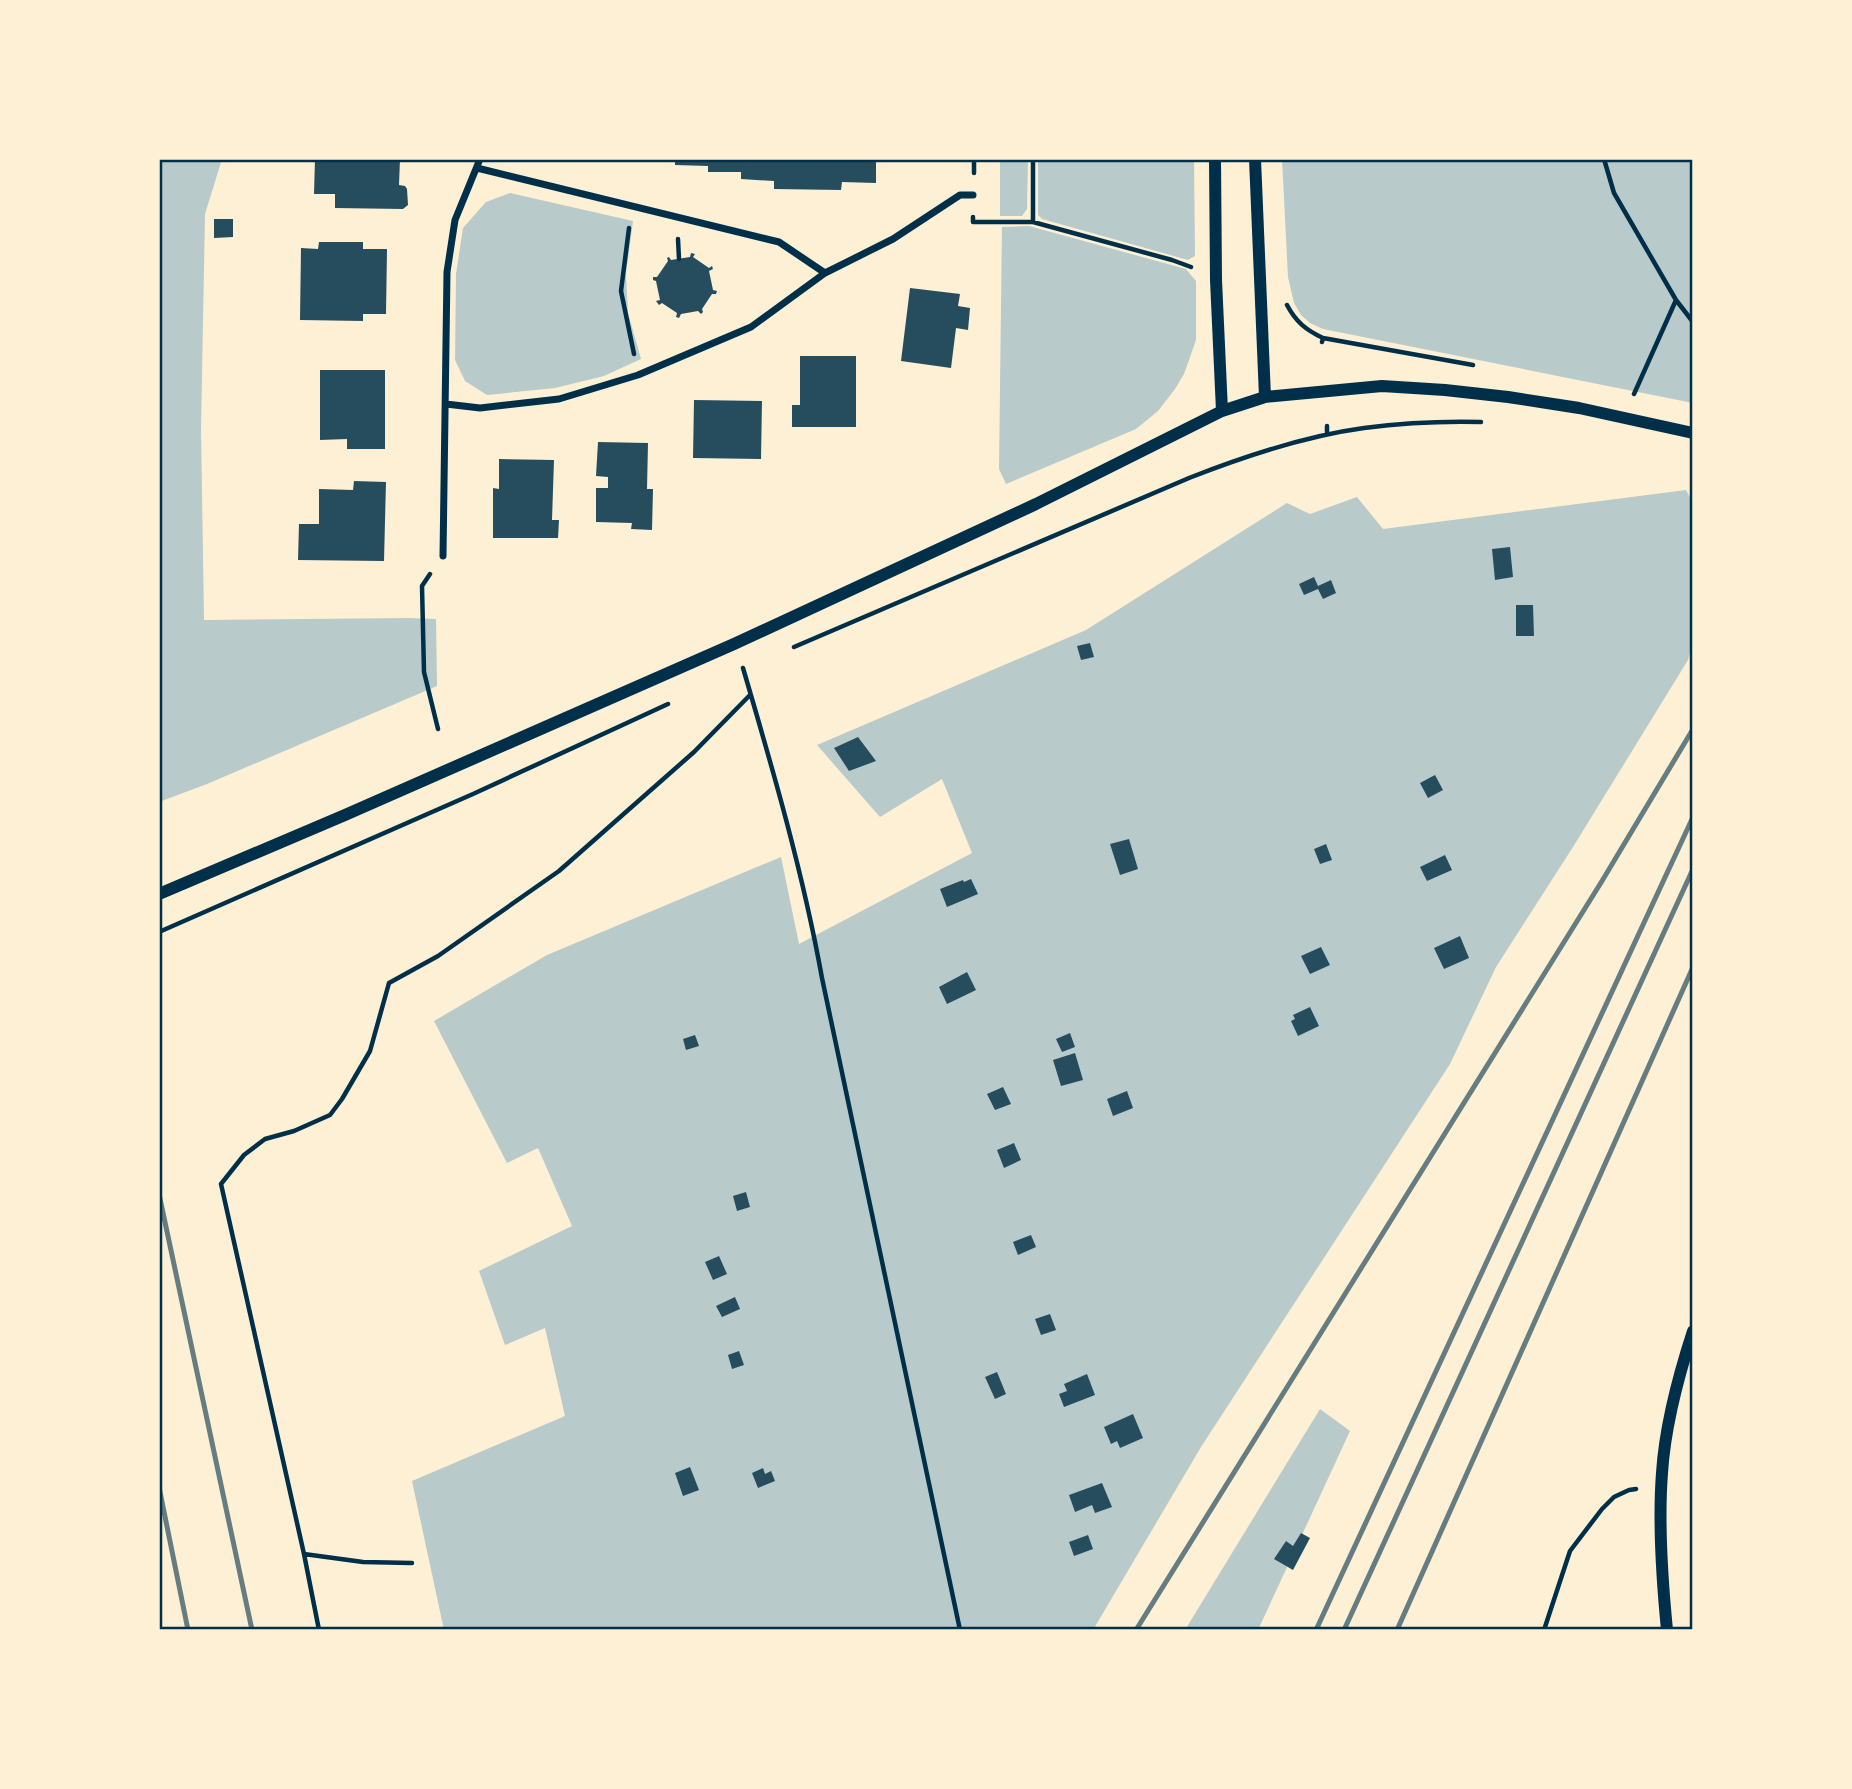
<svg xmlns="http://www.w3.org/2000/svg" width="1852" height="1789" viewBox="0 0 1852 1789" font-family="'Noto Serif',serif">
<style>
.green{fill:#b9caca}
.building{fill:#264d5e}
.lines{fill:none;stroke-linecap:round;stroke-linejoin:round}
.path{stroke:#003049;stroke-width:4.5}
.minor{stroke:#003049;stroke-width:7}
.tertiary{stroke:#003049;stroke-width:12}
.rail{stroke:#657d81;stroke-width:5}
.neatline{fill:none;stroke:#003049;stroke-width:2.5}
</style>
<rect width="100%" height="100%" fill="#fdf0d5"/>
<!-- green -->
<path class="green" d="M 159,159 L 222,159 L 205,214 L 201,429 L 204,620 L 409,618 L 436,619 L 437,686 L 207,784 L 159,802 Z
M 1000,159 L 1028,159 L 1027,209 L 1022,216 L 1000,216 Z
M 1038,159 L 1194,159 L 1195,256 L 1188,260 L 1042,219 L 1038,215 Z
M 1282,159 L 1693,159 L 1693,403 L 1323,329 L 1310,323 L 1301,315 L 1294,303 L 1288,277 Z
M 510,193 L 633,221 L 626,274 L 628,313 L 641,359 L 604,376 L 555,388 L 487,395 L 465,381 L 455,360 L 456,274 L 463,228 L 486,202 Z
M 1029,226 L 1186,269 L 1196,281 L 1196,340 L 1184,374 L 1175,389 L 1158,411 L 1136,429 L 1006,484 L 999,469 L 1002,227 Z
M 1686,490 L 1693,503 L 1693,641 L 1688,660 L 1573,847 L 1496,967 L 1450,1064 L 1201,1447 L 1093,1630 L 444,1630 L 412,1481 L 565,1416 L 545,1328 L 505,1345 L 479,1271 L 572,1226 L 538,1148 L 507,1163 L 434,1021 L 547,955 L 781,857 L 799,944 L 972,853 L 942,779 L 880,817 L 817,745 L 1086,630 L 1287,503 L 1310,514 L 1357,497 L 1383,529 Z
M 1320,1409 L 1350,1431 L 1258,1630 L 1185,1630 Z"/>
<!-- building -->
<path class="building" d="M 315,159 L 400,159 L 399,185 L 405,186 L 407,189 L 408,205 L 403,209 L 335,208 L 335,194 L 314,194 Z
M 675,159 L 876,159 L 876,183 L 842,182 L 841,190 L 774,189 L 774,181 L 741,179 L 741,172 L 708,172 L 708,166 L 675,165 Z
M 214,219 L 233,219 L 233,237 L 214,238 Z
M 319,242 L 363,242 L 363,249 L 387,249 L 386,314 L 363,314 L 363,321 L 300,320 L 301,248 L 318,249 Z
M 691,253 L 695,254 L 693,257 L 709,268 L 712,266 L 713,269 L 709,271 L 713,290 L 717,291 L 716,294 L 712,294 L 702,309 L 703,312 L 701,314 L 698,311 L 681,314 L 679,318 L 676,317 L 677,313 L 662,303 L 659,305 L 656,301 L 660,300 L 656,281 L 653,280 L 653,277 L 657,277 L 668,261 L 667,258 L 669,257 L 671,260 L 690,257 Z
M 910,288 L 960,294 L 958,306 L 970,308 L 968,330 L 956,328 L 951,368 L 901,361 Z
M 800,356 L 856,356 L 856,427 L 792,427 L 792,405 L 800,405 Z
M 320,370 L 385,370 L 385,449 L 347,449 L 347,439 L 320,440 Z
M 694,400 L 762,401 L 761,459 L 693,458 Z
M 598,442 L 648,443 L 647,489 L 653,489 L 652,530 L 631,529 L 632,523 L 596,522 L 596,488 L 608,488 L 608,477 L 596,476 Z
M 499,459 L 554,460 L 552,520 L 559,520 L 558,538 L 493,538 L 493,488 L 499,489 Z
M 354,481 L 386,482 L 384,561 L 298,560 L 299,524 L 319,524 L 319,489 L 353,490 Z
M 1510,547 L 1513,577 L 1495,580 L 1492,549 Z
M 1314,577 L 1318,586 L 1331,580 L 1336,593 L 1323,599 L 1318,589 L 1304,595 L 1299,584 Z
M 1516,605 L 1533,605 L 1534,636 L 1516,636 Z
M 1090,643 L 1094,657 L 1081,660 L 1077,646 Z
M 858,737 L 876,761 L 849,771 L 834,748 Z
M 1435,775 L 1443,790 L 1428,798 L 1420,783 Z
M 1129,839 L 1138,869 L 1120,875 L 1110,844 Z
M 1326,844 L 1332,860 L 1320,864 L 1314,849 Z
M 1445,855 L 1452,870 L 1427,881 L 1420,867 Z
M 971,879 L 978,894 L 947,907 L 940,889 L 963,880 L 964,882 Z
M 1460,936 L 1469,958 L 1444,969 L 1434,948 Z
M 1321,947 L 1330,965 L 1310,974 L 1301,956 Z
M 967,972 L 976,990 L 947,1004 L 939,987 Z
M 1310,1007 L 1319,1026 L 1298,1036 L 1291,1021 L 1295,1019 L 1293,1015 Z
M 1070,1033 L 1075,1047 L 1062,1052 L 1056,1039 Z
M 695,1035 L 699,1046 L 686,1050 L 683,1039 Z
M 1075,1053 L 1083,1080 L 1061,1086 L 1053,1060 Z
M 1003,1087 L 1011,1104 L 995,1110 L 987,1094 Z
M 1127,1091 L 1133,1108 L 1113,1116 L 1107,1099 Z
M 1014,1143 L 1021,1160 L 1004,1168 L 997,1150 Z
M 746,1192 L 750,1207 L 737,1211 L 733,1196 Z
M 1031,1235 L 1036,1247 L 1018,1255 L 1013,1242 Z
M 719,1256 L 727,1274 L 713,1280 L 705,1262 Z
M 735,1297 L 740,1309 L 722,1317 L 716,1306 Z
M 1050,1314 L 1056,1330 L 1041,1335 L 1035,1319 Z
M 739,1351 L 744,1365 L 732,1369 L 728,1355 Z
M 997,1372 L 1006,1394 L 995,1399 L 985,1377 Z
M 1087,1374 L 1095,1395 L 1064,1407 L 1059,1394 L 1067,1391 L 1064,1384 Z
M 1133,1414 L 1143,1438 L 1120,1448 L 1117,1441 L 1111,1444 L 1104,1427 Z
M 690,1467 L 699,1490 L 683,1496 L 675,1473 Z
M 763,1468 L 765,1474 L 771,1471 L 775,1481 L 758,1488 L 752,1473 Z
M 1102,1483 L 1112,1507 L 1095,1513 L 1092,1505 L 1075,1512 L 1069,1495 Z
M 1301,1533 L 1310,1538 L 1293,1570 L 1274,1559 L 1286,1541 L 1293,1546 Z
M 1088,1535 L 1093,1549 L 1074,1556 L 1069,1542 Z"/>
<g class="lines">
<!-- path -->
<path class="path" d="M 1604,159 L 1614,193 L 1676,300 L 1634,394
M 974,173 L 974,159
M 973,217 L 973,222 L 1033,222 L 1172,260 L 1191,267
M 1033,222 L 1033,159
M 629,228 L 621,291 L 634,354
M 678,239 L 679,259
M 1676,300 L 1693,322
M 1287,305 C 1296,322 1306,330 1323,338 L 1322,342
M 1323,338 L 1473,365
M 1327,426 L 1327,434
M 430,574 L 422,586 L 424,672 L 438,729
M 794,647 L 1189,478 C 1245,456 1304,436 1364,428 C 1402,423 1442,421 1481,422
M 743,668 C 773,770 803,873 822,978 L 960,1630
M 159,932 L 473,794 L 668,704
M 304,1554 L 363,1562 L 412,1563
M 319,1630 L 304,1554 L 221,1184 L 244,1155 L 265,1139 L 294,1131 L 330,1115 L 342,1099 L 370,1051 L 389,983 L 438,956 L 559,871 L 694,752 L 750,695
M 1544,1630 L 1570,1551 L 1602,1509 L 1614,1497 L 1629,1490 L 1636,1489"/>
<!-- minor -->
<path class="minor" d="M 477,168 L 779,242 L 825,273
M 446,404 L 480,408 L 559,399 L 638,375 L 751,327 L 825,273 L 893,239 L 960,195 L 973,195
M 443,556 L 447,272 L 455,220 L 480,159"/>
<!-- tertiary -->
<path class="tertiary" d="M 1215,159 L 1216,280 L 1222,411
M 1255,159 L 1265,397
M 159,894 L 345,815 L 734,644 L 1036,504 L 1222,411 L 1265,397 L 1382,386 L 1445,390 L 1508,397 L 1579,408 L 1693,433
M 1667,1630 C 1662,1579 1658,1525 1662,1473 C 1665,1425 1678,1377 1693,1331"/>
<!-- rail -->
<path class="rail" d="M 159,1194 L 252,1630
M 159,1487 L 188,1630
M 1136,1630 L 1602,881 L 1693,729
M 1316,1630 L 1693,817
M 1344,1630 L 1693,869
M 1397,1630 L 1693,967"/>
</g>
<!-- border -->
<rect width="1852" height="1789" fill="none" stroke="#fdf0d5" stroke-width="322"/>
<rect x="161" y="161" width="1530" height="1467" class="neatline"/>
</svg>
